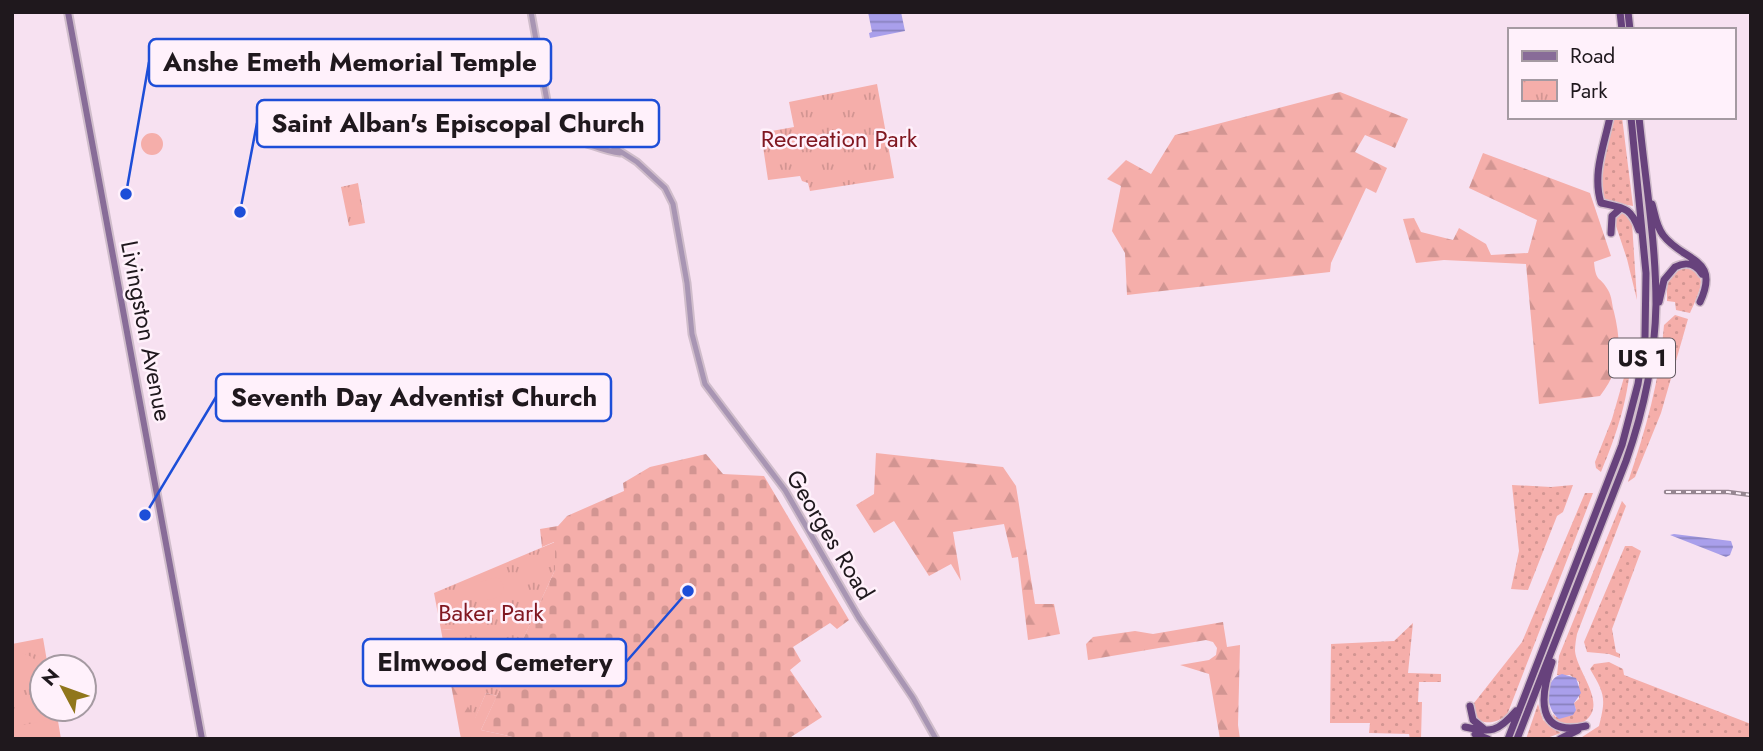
<svg xmlns="http://www.w3.org/2000/svg" width="1763" height="751" viewBox="0 0 1763 751" font-family="Jost,sans-serif">
<style>
.grass{fill:url(#grass-dots)}
.forest{fill:url(#forest-firs)}
.cemetery{fill:url(#cemetery-stones)}
.park{fill:url(#park-tufts)}
.pitch{fill:#f5aeaa}
.water{fill:url(#water-rules)}
.lines{fill:none;stroke-linecap:round;stroke-linejoin:round}
.tertiary-casing{stroke:#d0bdcb;stroke-width:9}
.secondary-casing{stroke:#d0bdcb;stroke-width:10}
.trunk-casing{stroke:#d0bdcb;stroke-width:10}
.tertiary{stroke:#a895b3;stroke-width:5}
.secondary{stroke:#886c98;stroke-width:6}
.trunk{stroke:#67427c;stroke-width:7}
.rail-casing{stroke:#968691;stroke-width:4.5}
.rail{stroke:#fff1fb;stroke-width:2;stroke-dasharray:5;stroke-linecap:butt}
.labels{text-anchor:middle;stroke-width:5;stroke-linejoin:round;paint-order:stroke}
.shield{fill:#fff1fb;stroke:#625960;stroke-width:2}
.shield-label{font-size:23px;font-weight:bold;fill:#1f181d}
.park-label{font-size:24px;fill:#811821;stroke:#fff1fb}
.street-label{font-size:24px;fill:#1f181d;stroke:#fff1fb}
.leader{fill:none;stroke:#1d4ed8;stroke-width:2.5}
.callout-dot{fill:#1d4ed8;stroke:#fff1fb;stroke-width:2.5}
.callout{fill:#fff1fb;stroke:#1d4ed8;stroke-width:2.5}
.callout-label{font-size:26px;text-anchor:middle;font-weight:bold;fill:#1f181d}
</style>
<defs>
<pattern id="grass-dots" width="8" height="8" patternUnits="userSpaceOnUse" patternTransform="scale(1.75)"><rect width="8" height="8" fill="#f5aeaa"/><path d="M2 2h.1M6 6h.1" fill="none" stroke="#d29592" stroke-width="1.8" stroke-linecap="round"/></pattern>
<pattern id="forest-firs" width="22" height="20" patternUnits="userSpaceOnUse" patternTransform="scale(1.75)"><rect width="22" height="20" fill="#f5aeaa"/><path d="M5 1l3.5 6h-7zM16 11l3.5 6h-7z" fill="#d29592"/></pattern>
<pattern id="cemetery-stones" width="16" height="16" patternUnits="userSpaceOnUse" patternTransform="scale(1.75)"><rect width="16" height="16" fill="#f5aeaa"/><path d="M2 7V4a2 2 0 0 1 4 0v3zM10 15v-3a2 2 0 0 1 4 0v3z" fill="#d29592"/></pattern>
<pattern id="park-tufts" width="24" height="20" patternUnits="userSpaceOnUse" patternTransform="scale(1.75)"><rect width="24" height="20" fill="#f5aeaa"/><path d="M3 7l-1-3M5 7V3M7 7l1-3M15 17l-1-3M17 17v-4M19 17l1-3" fill="none" stroke="#d29592"/></pattern>
<pattern id="water-rules" width="6" height="5" patternUnits="userSpaceOnUse" patternTransform="scale(1.75)"><rect width="6" height="5" fill="#a99feb"/><path d="M0 2.5h6" fill="none" stroke="#8981be"/></pattern>
</defs>
<rect width="100%" height="100%" fill="#f7e1f1"/>
<!-- grass -->
<path class="grass" d="M 1612,117 L 1622,117 L 1633,206 L 1604,201 L 1599,190 Z
M 1620,212 L 1626,214 L 1632,223 L 1637,300 L 1627,259 L 1615,223 L 1615,216 Z
M 1680,268 C 1714,269 1698,294 1690,313 L 1676,310 L 1675,302 L 1667,301 C 1667,285 1666,277 1680,268 Z
M 1675,315 L 1688,319 L 1661,413 L 1635,477 L 1628,482 C 1646,429 1660,380 1664,325 Z
M 1631,353 C 1630,394 1617,434 1601,472 L 1596,468 L 1595,462 L 1612,419 Z
M 1512,485 L 1551,487 L 1573,485 L 1563,512 L 1557,516 L 1528,590 L 1511,589 L 1519,551 Z
M 1585,493 L 1593,493 L 1507,715 C 1496,723 1489,724 1477,720 L 1474,703 L 1522,642 Z
M 1622,501 L 1626,506 L 1577,634 C 1576,639 1575,645 1575,651 C 1577,672 1608,704 1585,721 C 1574,729 1564,724 1554,719 L 1553,714 L 1556,717 L 1576,710 L 1574,703 L 1579,699 L 1579,682 L 1570,675 L 1557,675 L 1559,656 Z
M 1625,546 L 1632,546 L 1641,551 L 1612,629 L 1616,652 L 1620,654 L 1620,658 L 1609,654 L 1587,652 L 1584,642 Z
M 1413,623 L 1408,673 L 1441,674 L 1441,682 L 1419,682 L 1418,702 L 1422,702 L 1421,739 L 1410,739 L 1409,734 L 1369,733 L 1370,723 L 1330,723 L 1331,644 L 1394,641 Z
M 1609,662 L 1623,669 L 1624,675 L 1751,724 L 1751,739 L 1579,739 L 1599,726 C 1606,698 1605,694 1590,669 L 1594,664 Z
M 1538,704 L 1543,720 L 1561,733 L 1544,739 L 1526,739 Z"/>
<!-- forest -->
<path class="forest" d="M 1340,92 L 1408,119 L 1395,148 L 1365,135 L 1355,152 L 1387,168 L 1376,193 L 1366,188 L 1331,263 L 1330,272 L 1127,295 L 1125,253 L 1112,231 L 1121,186 L 1107,179 L 1126,160 L 1151,174 L 1175,135 Z
M 1483,153 L 1590,193 L 1611,256 L 1594,262 C 1596,284 1600,275 1608,290 C 1612,296 1612,306 1614,312 C 1622,345 1621,369 1600,396 L 1539,404 L 1526,264 L 1444,260 L 1416,263 L 1403,219 L 1414,218 L 1421,232 L 1453,240 L 1459,228 L 1486,244 L 1491,255 L 1528,253 L 1537,220 L 1469,188 Z
M 876,453 L 1003,467 L 1016,486 L 1035,604 L 1054,604 L 1060,634 L 1028,640 L 1018,557 L 1012,558 L 1004,524 L 953,532 L 961,581 L 951,564 L 929,576 L 894,521 L 874,533 L 856,505 L 874,494 Z
M 1223,622 L 1227,647 L 1240,645 L 1238,725 L 1240,739 L 1220,739 L 1209,674 L 1180,665 L 1209,660 L 1216,655 L 1217,648 L 1213,642 L 1206,640 L 1088,660 L 1086,644 L 1093,637 L 1135,631 L 1153,634 Z
M 453,629 L 466,644 L 480,669 L 475,718 L 486,693 L 497,696 L 481,730 L 522,739 L 461,739 L 441,630 Z"/>
<!-- cemetery -->
<path class="cemetery" d="M 706,454 L 723,474 L 764,476 L 849,620 L 837,629 L 830,623 L 793,647 L 801,661 L 790,670 L 822,717 L 788,739 L 522,739 L 481,730 L 555,570 L 554,542 L 542,547 L 540,529 L 558,526 L 567,516 L 624,491 L 623,483 L 650,467 Z"/>
<!-- park -->
<path class="park" d="M 877,84 L 894,178 L 810,191 L 808,183 L 802,181 L 800,176 L 768,180 L 761,133 L 794,127 L 789,102 Z
M 358,183 L 365,223 L 349,226 L 341,187 Z
M 555,542 L 555,570 L 497,696 L 486,693 L 475,719 L 459,691 L 480,669 L 466,644 L 457,645 L 453,629 L 441,630 L 434,593 Z
M 43,638 L 48,667 L 42,667 L 42,709 L 56,709 L 61,739 L 12,739 L 12,644 Z"/>
<!-- pitch -->
<path class="pitch" d="M141 144a11 11 0 1 1 22 0a11 11 0 1 1-22 0Z
M 498,577 L 504,586 C 503,597 497,598 488,600 L 479,582 Z
M 12,650 C 36,656 42,661 42,686 L 12,693 Z
M 50,720 L 53,739 L 14,739 L 12,727 Z"/>
<!-- water -->
<path class="water" d="M 868,12 L 901,12 L 905,31 L 870,38 L 869,33 L 872,32 Z
M 1674,534 L 1731,541 L 1733,547 L 1730,555 L 1726,557 L 1670,535 Z
M 1562,674 L 1576,678 L 1581,693 L 1574,703 L 1576,710 L 1573,715 L 1559,719 C 1545,708 1543,679 1562,674 Z"/>
<g class="lines">
<!-- tertiary casing -->
<g class="tertiary-casing">
<path id="tertiary" d="M 531,12 L 554,140 C 576,135 598,151 620,153
M 569,138 L 579,135 L 585,136 L 612,146 L 637,162 L 665,188 L 673,204 L 687,283 L 692,334 L 705,384 L 785,490 L 859,618 L 913,698 L 936,739"/>
</g>
<!-- secondary casing -->
<g class="secondary-casing">
<path id="secondary" d="M 68,12 L 202,739"/>
</g>
<!-- trunk casing -->
<g class="trunk-casing">
<path id="trunk" d="M 1620,12 L 1622,30
M 1628,12 L 1630,30
M 1610,117 C 1604,146 1592,174 1601,203 C 1624,208 1631,207 1639,230
M 1652,204 C 1655,214 1656,226 1663,235 C 1683,262 1721,257 1700,302
M 1611,233 L 1612,216 L 1621,208
M 1659,302 L 1664,280 L 1675,267 C 1686,261 1696,264 1702,274
M 1552,662 C 1540,696 1535,738 1586,726
M 1470,706 L 1473,720 L 1484,729
M 1465,727 C 1491,733 1498,732 1516,711
M 1475,734 L 1488,739
M 1508,739 L 1622,445 L 1638,384 L 1645,337 L 1646,273 L 1631,117
M 1517,739 L 1626,461 C 1644,410 1655,358 1656,304 C 1656,242 1645,179 1639,117
M 1560,739 L 1578,730"/>
</g>
<!-- tertiary -->
<use href="#tertiary" class="tertiary"/>
<!-- secondary -->
<use href="#secondary" class="secondary"/>
<!-- trunk -->
<use href="#trunk" class="trunk"/>
<!-- rail casing -->
<g class="rail-casing">
<path id="rail" d="M 1666,492 L 1728,492 L 1751,495"/>
</g>
<!-- rail -->
<use href="#rail" class="rail"/>
</g>
<g class="labels">
<!-- shield labels -->
<rect class="shield" x="1609" y="338.5" width="66" height="39" rx="5"/>
<g class="shield-label">
<text x="1642" y="366">US 1</text>
</g>
<!-- park labels -->
<g class="park-label">
<text x="839" y="147">Recreation Park</text>
<text x="491" y="621">Baker Park</text>
</g>
<!-- street labels -->
<g class="street-label">
<text transform="translate(146 331) rotate(79)" y="8">Livingston Avenue</text>
<text transform="translate(830 535) rotate(59)" y="8">Georges Road</text>
</g>
</g>
<!-- callouts -->
<path class="leader" d="M126 194L149 62M240 212L257 123M145 515L216 397M688 591L626 662"/>
<g class="callout-dot">
<circle cx="126" cy="194" r="7"/>
<circle cx="240" cy="212" r="7"/>
<circle cx="145" cy="515" r="7"/>
<circle cx="688" cy="591" r="7"/>
</g>
<g class="callout">
<rect x="149" y="39" width="402" height="47" rx="7"/>
<rect x="257" y="100" width="402" height="47" rx="7"/>
<rect x="216" y="374" width="395" height="47" rx="7"/>
<rect x="363" y="639" width="263" height="47" rx="7"/>
</g>
<g class="callout-label">
<text x="350" y="71">Anshe Emeth Memorial Temple</text>
<text x="458" y="132">Saint Alban's Episcopal Church</text>
<text x="414" y="406">Seventh Day Adventist Church</text>
<text x="495" y="671">Elmwood Cemetery</text>
</g>
<!-- border -->
<rect width="1763" height="751" fill="none" stroke="#1f181d" stroke-width="28"/>
<!-- legend -->
<rect x="1508" y="28" width="228" height="91" fill="#fff1fb" stroke="#a59aa2" stroke-width="2"/>
<rect x="1522" y="51" width="35" height="10" fill="#886c98" stroke="#a59aa2" stroke-width="2"/>
<text x="1570" y="63" font-size="21" fill="#1f181d">Road</text>
<rect x="1522" y="80" width="35" height="21" fill="url(#park-tufts)" stroke="#a59aa2" stroke-width="2"/>
<text x="1570" y="98" font-size="21" fill="#1f181d">Park</text>
<!-- north arrow -->
<g transform="translate(63 688) rotate(311)"><circle r="33" fill="#fff1fb" stroke="#a59aa2" stroke-width="2"/>
<path d="M0-5L12 26L0 18L-12 26Z" fill="#90761b"/>
<text y="-10" font-size="19" font-weight="bold" text-anchor="middle" fill="#1f181d">N</text>
</g>
</svg>
